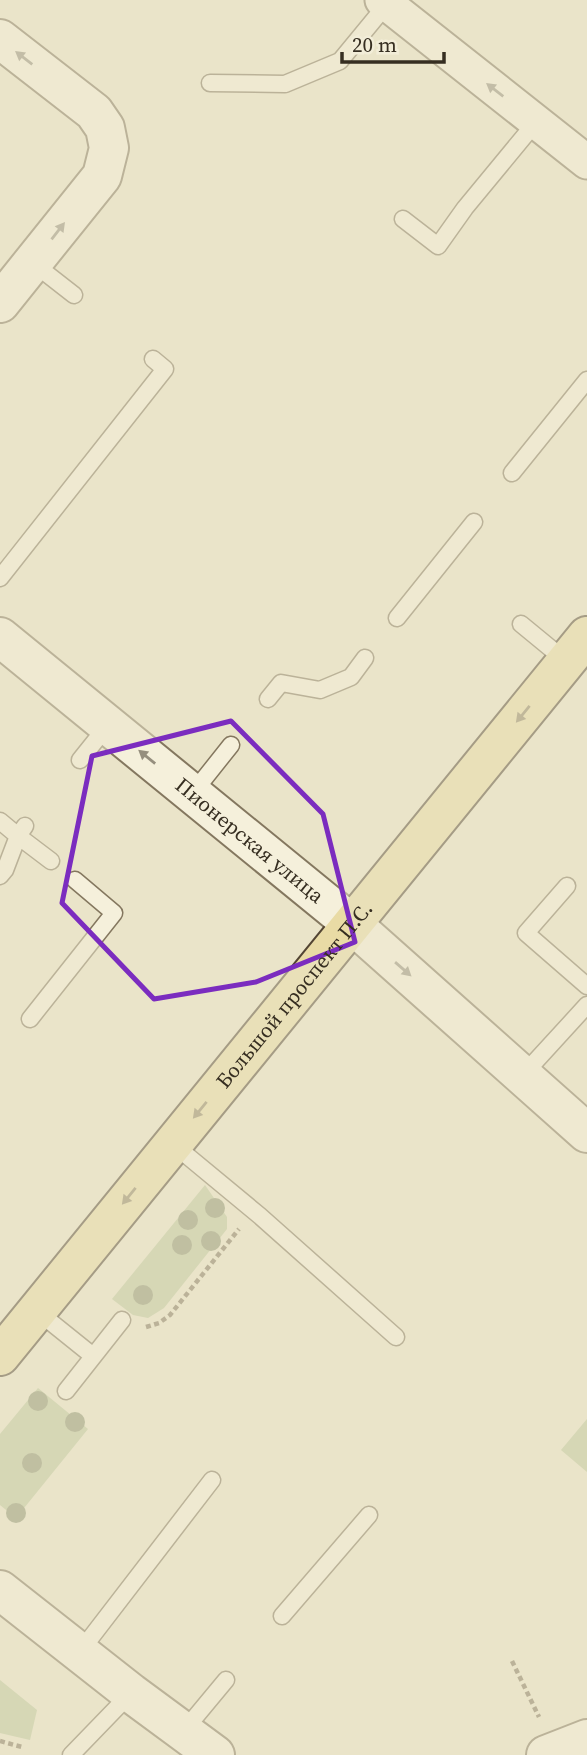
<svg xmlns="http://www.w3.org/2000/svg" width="587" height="1755" viewBox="0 0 587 1755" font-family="'Source Serif 4',serif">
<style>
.green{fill:#bec79e}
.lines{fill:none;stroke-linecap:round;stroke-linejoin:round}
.service-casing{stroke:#84775f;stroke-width:19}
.minor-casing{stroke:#84775f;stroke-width:37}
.tertiary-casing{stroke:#84775f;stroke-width:42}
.primary-casing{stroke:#534533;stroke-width:42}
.path{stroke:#84775f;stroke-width:4.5;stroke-dasharray:5 3.5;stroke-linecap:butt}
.service{stroke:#f5f0db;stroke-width:16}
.minor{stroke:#f5f0db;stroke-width:33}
.tertiary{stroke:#f5f0db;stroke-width:38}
.primary{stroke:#e9dba5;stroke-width:38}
.tree{fill:#8e9372}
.oneway{fill:#968f7e}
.oneway2{fill:#908463}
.marked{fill:none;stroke:#7b2cbf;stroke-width:5;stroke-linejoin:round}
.labels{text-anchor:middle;stroke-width:5;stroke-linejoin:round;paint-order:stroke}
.street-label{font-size:21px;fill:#362e21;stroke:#f2edd8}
</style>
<rect width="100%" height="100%" fill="#eae4c9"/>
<!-- green -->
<path class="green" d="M 205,1185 L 227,1217 L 227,1229 L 164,1308 L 148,1318 L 133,1315 L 112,1299 Z
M 38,1388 L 88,1429 L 16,1518 L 0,1505 L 0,1434 Z
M 587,1419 L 587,1472 L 561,1450 Z
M 0,1680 L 37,1710 L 30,1740 L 0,1733 Z"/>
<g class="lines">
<!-- service casing -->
<g class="service-casing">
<path id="service" d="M 210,83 L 285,84 L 340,61 L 387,4
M 403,219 L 438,246 L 465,208 L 536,122
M 33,263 L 74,295
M 512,473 L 587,380
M 0,578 L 165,369 L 153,359
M 397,618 L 474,522
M 521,624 L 566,661
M 268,699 L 281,683 L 320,690 L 351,677 L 365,658
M 80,760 L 108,725
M 192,794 L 231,745
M 0,821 L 18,836 L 5,870 L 0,876
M 25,826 L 18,836 L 51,861
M 567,886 L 526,933 L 587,986
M 30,1019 L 114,913 L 75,880
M 522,1076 L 587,1005
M 173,1144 L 260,1216 L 396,1337
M 37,1311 L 93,1356
M 66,1391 L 122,1320
M 282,1616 L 369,1515
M 79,1653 L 212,1480
M 182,1733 L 226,1680
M 71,1755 L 131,1693"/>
</g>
<!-- minor casing -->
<g class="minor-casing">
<path id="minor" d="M 382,0 L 587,162"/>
</g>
<!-- tertiary casing -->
<g class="tertiary-casing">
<g id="tertiary">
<path d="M 0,39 L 94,112 L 105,128 L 109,148 L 102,176 L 0,303"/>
<path id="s1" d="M 0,637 L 352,924 L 587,1133"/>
<path d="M 0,1590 L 131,1693 L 215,1755"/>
<path d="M 546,1755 L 587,1739"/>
</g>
</g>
<!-- primary casing -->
<g class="primary-casing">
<g id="primary">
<path id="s2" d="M 0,1356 L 587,636"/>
</g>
</g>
<!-- path -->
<path class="path" d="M 146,1327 L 159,1323 L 170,1315 L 239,1229
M 512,1661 L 539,1717
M 0,1741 L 22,1747"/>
<!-- service -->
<use href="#service" class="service"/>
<!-- minor -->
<use href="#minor" class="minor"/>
<!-- tertiary -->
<use href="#tertiary" class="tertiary"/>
<!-- primary -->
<use href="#primary" class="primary"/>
</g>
<!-- trees -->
<g class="tree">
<circle cx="215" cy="1208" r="10"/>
<circle cx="188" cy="1220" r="10"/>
<circle cx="211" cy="1241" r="10"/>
<circle cx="182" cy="1245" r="10"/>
<circle cx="143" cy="1295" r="10"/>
<circle cx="38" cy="1401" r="10"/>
<circle cx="75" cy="1422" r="10"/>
<circle cx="32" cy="1463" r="10"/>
<circle cx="16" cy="1513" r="10"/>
</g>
<!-- one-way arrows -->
<defs><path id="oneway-solid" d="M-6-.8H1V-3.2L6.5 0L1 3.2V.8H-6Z" transform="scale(1.75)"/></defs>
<g class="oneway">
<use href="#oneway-solid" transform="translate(24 58) rotate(-142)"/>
<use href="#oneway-solid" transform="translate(495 90) rotate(-142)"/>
<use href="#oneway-solid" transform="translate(58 231) rotate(-52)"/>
<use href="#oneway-solid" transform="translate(147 757) rotate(-141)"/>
<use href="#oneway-solid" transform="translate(403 969) rotate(41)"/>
</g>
<g class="oneway2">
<use href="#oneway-solid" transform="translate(523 714) rotate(129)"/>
<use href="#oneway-solid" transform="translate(200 1110) rotate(129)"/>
<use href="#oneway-solid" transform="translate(129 1196) rotate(129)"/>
</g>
<!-- marked area -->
<path d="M0 0H587V1755H0ZM 231,721 L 323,814 L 355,942 L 256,982 L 154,999 L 62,903 L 92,756 Z" fill="#eae4c9" fill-opacity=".55" fill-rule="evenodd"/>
<path class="marked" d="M 231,721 L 323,814 L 355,942 L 256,982 L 154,999 L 62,903 L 92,756 Z"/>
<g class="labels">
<!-- street labels -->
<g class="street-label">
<text dy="7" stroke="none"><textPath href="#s1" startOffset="322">Пионерская улица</textPath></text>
<text dy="7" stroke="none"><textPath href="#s2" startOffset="466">Большой проспект П.С.</textPath></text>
</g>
</g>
<!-- scale -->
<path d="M342 52v10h102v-10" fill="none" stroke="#362e21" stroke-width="3.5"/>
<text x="352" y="52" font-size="21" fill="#362e21" stroke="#f2edd8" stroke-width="5" paint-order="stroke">20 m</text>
</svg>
